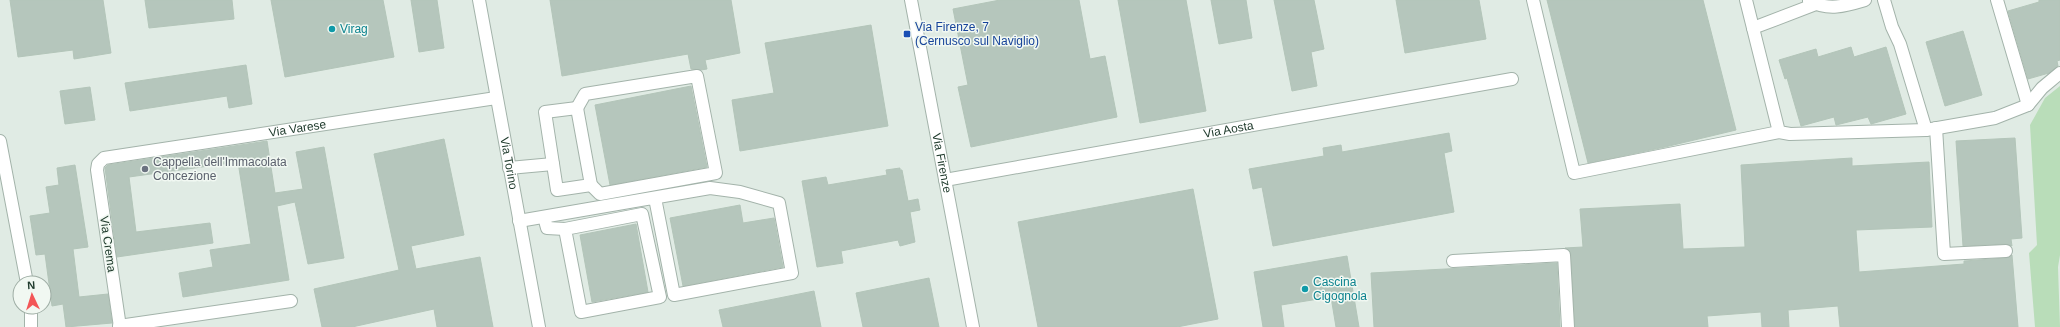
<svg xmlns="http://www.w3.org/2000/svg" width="2060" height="327" viewBox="0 0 2060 327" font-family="Arial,sans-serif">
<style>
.green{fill:#b9ddb9}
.building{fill:#b5c6bc;stroke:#b3c5b9}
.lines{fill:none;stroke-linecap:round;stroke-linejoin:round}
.minor-casing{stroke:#a3b3aa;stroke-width:14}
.minor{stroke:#fff;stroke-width:12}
.culture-dot{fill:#0f9aa8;stroke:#f1f8f2;stroke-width:1.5}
.transit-dot{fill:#1a4fb4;stroke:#f1f8f2;stroke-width:1.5}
.worship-dot{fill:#6b7280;stroke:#f1f8f2;stroke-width:1.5}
.labels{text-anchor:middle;stroke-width:3;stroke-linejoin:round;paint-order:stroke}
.transit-label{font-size:12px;fill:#164399;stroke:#f1f8f2;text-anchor:start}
.culture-label{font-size:12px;fill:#0d838f;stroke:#f1f8f2;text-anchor:start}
.street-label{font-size:12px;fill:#213c2e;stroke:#f1f8f2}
.worship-label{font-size:12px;fill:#5b616d;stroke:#f1f8f2;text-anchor:start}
</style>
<rect width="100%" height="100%" fill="#e0ebe4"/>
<!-- green -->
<path class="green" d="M 2060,86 L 2060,255 L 2058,267 L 2060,327 L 2035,327 L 2029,253 L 2037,245 L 2030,125 L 2045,98 Z"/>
<!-- building -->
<path class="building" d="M 10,0 L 103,0 L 111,53 L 74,59 L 73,50 L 18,57 Z
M 145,0 L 232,0 L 234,19 L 149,28 Z
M 271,0 L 383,0 L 394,57 L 285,77 Z
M 411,0 L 437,0 L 444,48 L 419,52 Z
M 550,0 L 731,0 L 740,53 L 705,60 L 707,69 L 701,70 L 691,69 L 688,54 L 562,76 Z
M 1000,0 L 1079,0 L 1090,59 L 1105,56 L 1117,117 L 971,147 L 958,87 L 968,85 L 953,9 Z
M 1118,0 L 1186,0 L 1206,111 L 1140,123 Z
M 1211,0 L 1246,0 L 1252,38 L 1219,44 Z
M 1274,0 L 1314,0 L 1324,49 L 1311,52 L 1317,86 L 1292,91 Z
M 1396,0 L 1479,0 L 1486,39 L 1405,53 Z
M 1547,0 L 1703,0 L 1736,130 L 1665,147 L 1588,163 Z
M 2039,0 L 2060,0 L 2060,60 L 2057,61 L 2058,66 L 2049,73 L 2028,79 L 2008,11 L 2039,2 Z
M 871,25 L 888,126 L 740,151 L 732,100 L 774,93 L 765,43 Z
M 1963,31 L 1982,95 L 1945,106 L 1926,42 Z
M 1851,47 L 1854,57 L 1886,47 L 1906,114 L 1871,124 L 1868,117 L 1836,125 L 1834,117 L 1801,126 L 1787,78 L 1785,79 L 1779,60 L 1816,49 L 1818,57 Z
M 246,65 L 252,104 L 229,108 L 227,96 L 130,111 L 125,83 Z
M 691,86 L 707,167 L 610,185 L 595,105 Z
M 90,87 L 95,120 L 65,124 L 60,91 Z
M 1449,133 L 1452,151 L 1444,153 L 1454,212 L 1273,246 L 1262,187 L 1253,189 L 1249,169 L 1324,156 L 1323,148 L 1341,145 L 1342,152 Z
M 2015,138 L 2022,238 L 2011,239 L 2012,246 L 2006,244 L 1963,246 L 1956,141 Z
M 444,139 L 464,235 L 411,246 L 416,269 L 480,257 L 493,327 L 437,327 L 434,309 L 352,327 L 322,327 L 314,289 L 399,270 L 374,154 Z
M 267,141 L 275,193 L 303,189 L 296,152 L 324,147 L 344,258 L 308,264 L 295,202 L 277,206 L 289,280 L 183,297 L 179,273 L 213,267 L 210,250 L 251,244 L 238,162 L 129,177 L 136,232 L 210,223 L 213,243 L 117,257 L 105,168 L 108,165 Z
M 1852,158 L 1852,166 L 1929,162 L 1932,227 L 1856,230 L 1859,272 L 1964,264 L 1964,261 L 2006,258 L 2012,255 L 2018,327 L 1840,327 L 1838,306 L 1788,310 L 1789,327 L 1762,327 L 1761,312 L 1707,316 L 1708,327 L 1575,327 L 1571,255 L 1570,251 L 1565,248 L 1583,247 L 1580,209 L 1680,204 L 1683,249 L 1745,247 L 1741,165 Z
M 75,165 L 88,247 L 73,249 L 79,297 L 108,294 L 112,323 L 66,327 L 63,304 L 52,306 L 45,254 L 36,255 L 30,216 L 50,213 L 46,187 L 59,185 L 57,168 Z
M 900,168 L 900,170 L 902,170 L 908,201 L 918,199 L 920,210 L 910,212 L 915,242 L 900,246 L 898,240 L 841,251 L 843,263 L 817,267 L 802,181 L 826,177 L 828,185 L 887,175 L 886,170 Z
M 1193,189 L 1218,319 L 1177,327 L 1038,327 L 1018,222 Z
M 740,205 L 743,223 L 774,218 L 783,267 L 683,286 L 670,218 Z
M 636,224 L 648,292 L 592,302 L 580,235 Z
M 1347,256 L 1359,327 L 1336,327 L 1331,297 L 1281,305 L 1284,327 L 1263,327 L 1254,272 Z
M 1557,263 L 1560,327 L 1374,327 L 1371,273 Z
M 929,278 L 939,327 L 863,327 L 856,293 Z
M 814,291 L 821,327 L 723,327 L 719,310 Z"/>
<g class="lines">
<!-- minor casing -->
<g class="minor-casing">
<g id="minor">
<path id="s1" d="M 479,0 L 539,327"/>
<path id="s2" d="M 911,0 L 973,327"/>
<path d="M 1533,0 L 1574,173 L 1779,132"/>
<path d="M 1746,0 L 1779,132 L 1790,134 L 1926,130 L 1995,118 L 2028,105 L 2042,88 L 2060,73"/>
<path d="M 1884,0 L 1892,27 L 1900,44 L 1926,130"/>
<path d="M 1997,0 L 2028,105"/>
<path d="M 1809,1 C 1829,11 1845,6 1865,0"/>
<path d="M 1753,28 L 1816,4"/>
<path d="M 577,108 L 585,94 L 697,76 L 716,173 L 600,194 L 591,185"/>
<path d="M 577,108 L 591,185 L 557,190 L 545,112 Z"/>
<path d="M 1936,128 L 1944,254 L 2006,251"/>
<path d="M 0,141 L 27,283"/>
<path d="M 509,168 L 553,164"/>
<path id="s3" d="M 945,180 L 1512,79"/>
<path d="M 544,217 L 547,228 L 565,229 L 642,214 L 660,297 L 581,312 L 565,229"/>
<path d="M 519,221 L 710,188 L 740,192 L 779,203 L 792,273 L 674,295 L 655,198"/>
<path d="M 1453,261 L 1564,255 L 1568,327"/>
<path d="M 31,307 L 31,327"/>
<path d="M 119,326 L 291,301"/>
<path id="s4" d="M 120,327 L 97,170 L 98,164 L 104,158 L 496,98"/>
</g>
</g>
<!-- minor -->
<use href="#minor" class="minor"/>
</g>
<!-- markers -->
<g class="culture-dot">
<circle cx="332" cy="29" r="4"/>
<circle cx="1305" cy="289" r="4"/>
</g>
<rect class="transit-dot" x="903" y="30" width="8" height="8" rx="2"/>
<circle class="worship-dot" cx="145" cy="169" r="4"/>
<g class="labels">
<!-- transit labels -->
<g class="transit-label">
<text x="915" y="31">Via Firenze, 7<tspan x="915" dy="14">(Cernusco sul Naviglio)</tspan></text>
</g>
<!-- culture labels -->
<g class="culture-label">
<text x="340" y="33">Virag</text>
<text x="1313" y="286">Cascina<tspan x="1313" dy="14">Cigognola</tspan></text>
</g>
<!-- street labels -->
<g class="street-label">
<text dy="4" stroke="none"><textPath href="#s4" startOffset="369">Via Varese</textPath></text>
<text dy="4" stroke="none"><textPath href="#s3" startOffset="288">Via Aosta</textPath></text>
<text dy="4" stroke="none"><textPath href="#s1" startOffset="166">Via Torino</textPath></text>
<text dy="4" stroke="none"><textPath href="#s2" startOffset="166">Via Firenze</textPath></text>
<text transform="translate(108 244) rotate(82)" y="4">Via Crema</text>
</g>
<!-- worship labels -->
<g class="worship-label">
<text x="153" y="166">Cappella dell'Immacolata<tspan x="153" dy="14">Concezione</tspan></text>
</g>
</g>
<!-- north arrow -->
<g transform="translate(32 295) rotate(356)"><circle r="19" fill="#f1f8f2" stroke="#9eada4"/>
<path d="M0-3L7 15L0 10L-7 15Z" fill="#f35657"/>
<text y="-6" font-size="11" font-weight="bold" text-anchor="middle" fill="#213c2e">N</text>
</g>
</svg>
